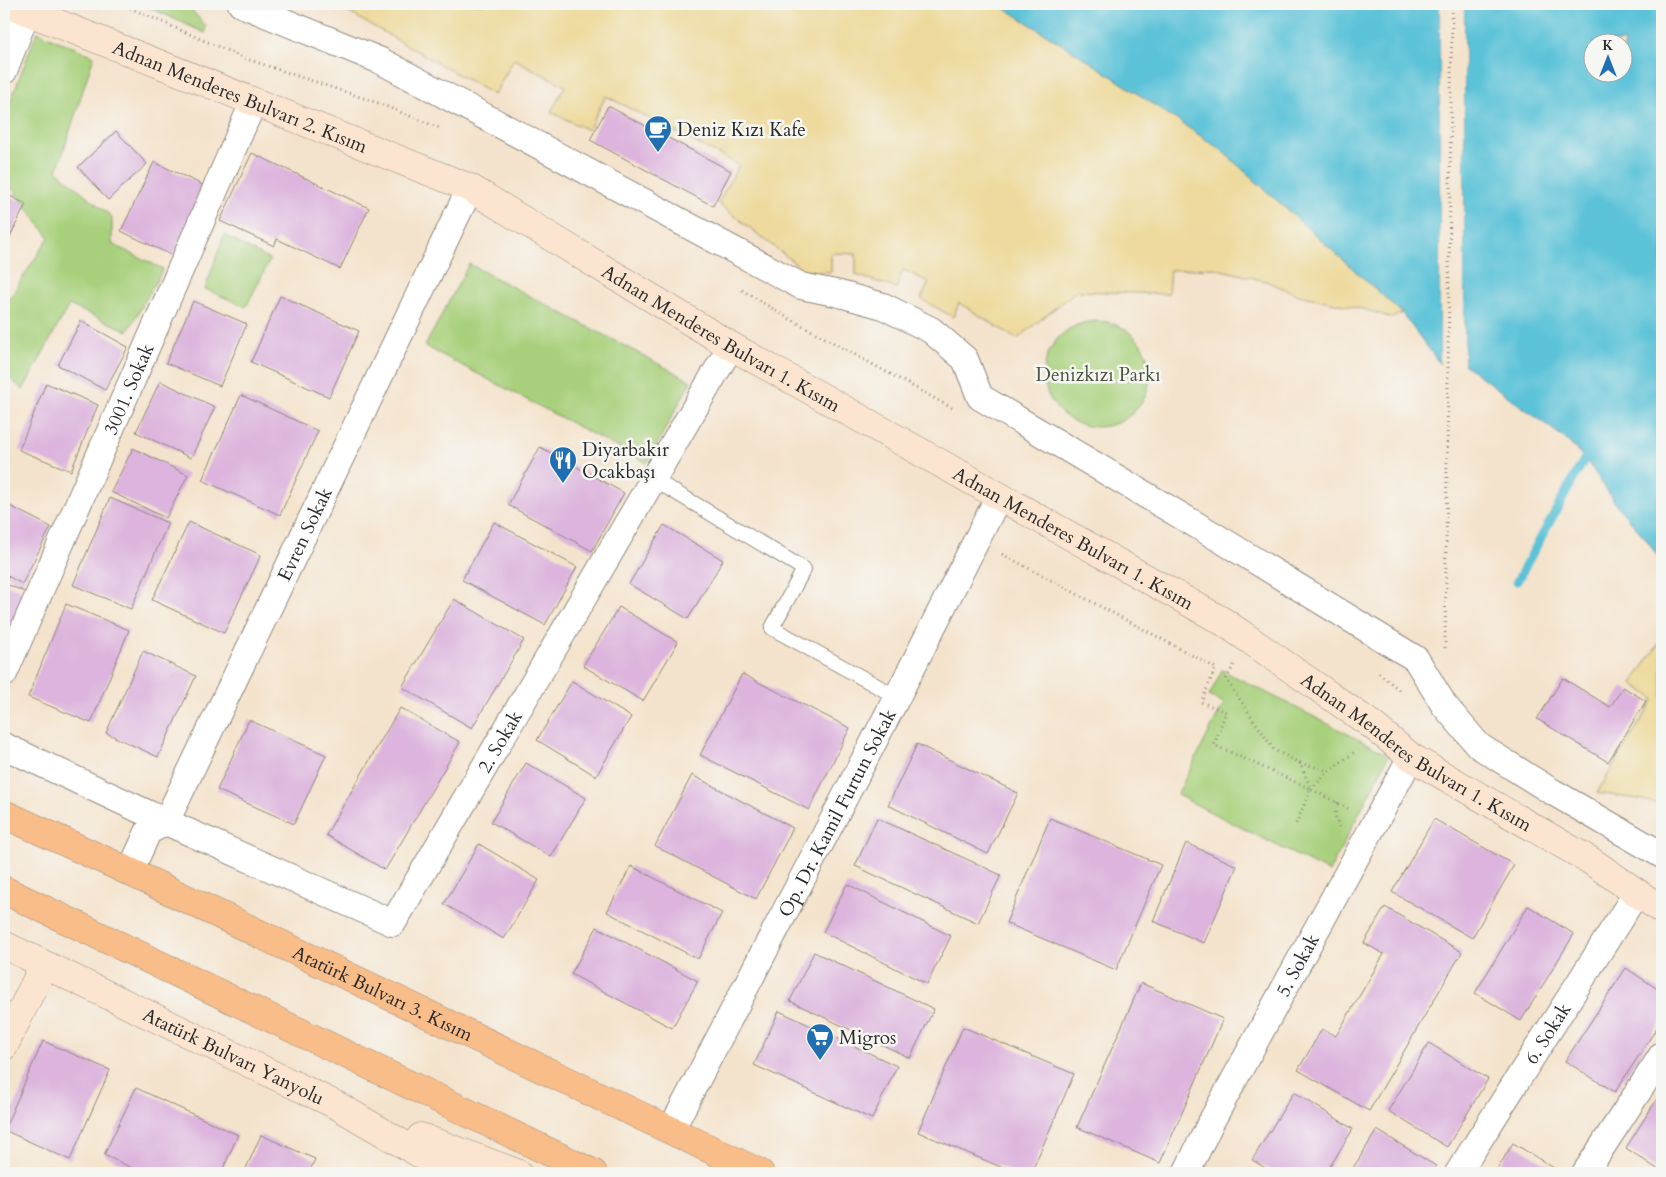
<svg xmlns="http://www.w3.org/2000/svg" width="1666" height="1177" viewBox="0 0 1666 1177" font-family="Cardo,serif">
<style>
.green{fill:#a8d07b;stroke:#6a7e53}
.sand{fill:#eeda9e;stroke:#8c8264}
.water{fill:#5bc2d8;stroke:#437682;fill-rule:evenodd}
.pier{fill:#f4e3cc}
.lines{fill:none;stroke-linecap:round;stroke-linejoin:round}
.stream{stroke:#5bc2d8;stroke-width:9}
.building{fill:#dcb4dd}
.lane-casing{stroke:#90877c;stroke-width:16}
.street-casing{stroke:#90877c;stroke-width:28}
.secondary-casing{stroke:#90877c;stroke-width:29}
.highway-casing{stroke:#90877c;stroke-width:29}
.path{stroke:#90877c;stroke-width:3;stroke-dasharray:1 4;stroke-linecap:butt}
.lane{stroke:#fff;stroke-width:14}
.street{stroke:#fff;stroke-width:26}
.secondary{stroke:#fce5d0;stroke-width:28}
.highway{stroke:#f8bd89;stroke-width:28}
.labels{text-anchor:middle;stroke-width:5;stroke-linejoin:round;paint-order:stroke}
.street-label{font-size:19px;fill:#2b2b2b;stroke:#f6f6f2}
.poi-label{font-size:19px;fill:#2b2b2b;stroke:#f6f6f2;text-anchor:start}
.park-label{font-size:19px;fill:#4a543f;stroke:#f6f6f2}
</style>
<rect width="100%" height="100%" fill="#f6f6f2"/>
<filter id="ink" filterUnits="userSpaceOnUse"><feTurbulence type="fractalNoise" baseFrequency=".02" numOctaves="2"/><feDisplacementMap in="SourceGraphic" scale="10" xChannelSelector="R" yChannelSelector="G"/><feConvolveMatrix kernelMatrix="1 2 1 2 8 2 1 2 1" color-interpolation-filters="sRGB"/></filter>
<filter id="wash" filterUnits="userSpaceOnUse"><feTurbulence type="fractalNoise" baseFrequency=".0096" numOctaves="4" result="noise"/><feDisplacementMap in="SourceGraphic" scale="20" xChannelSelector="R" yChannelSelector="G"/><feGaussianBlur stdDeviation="1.12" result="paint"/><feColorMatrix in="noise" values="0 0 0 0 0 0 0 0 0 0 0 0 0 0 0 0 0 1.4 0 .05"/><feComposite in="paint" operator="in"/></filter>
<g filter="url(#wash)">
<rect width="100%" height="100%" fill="#f4e3cc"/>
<!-- green -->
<path class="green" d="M 142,4 L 183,4 L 188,6 L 206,26 L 205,33 Z
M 37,32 L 94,56 L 57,171 L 112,217 L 112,244 L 163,269 L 128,331 L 69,305 L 23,390 L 4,373 L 4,300 L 7,302 L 49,237 L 4,178 L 4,118 Z
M 224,235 L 270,260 L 246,307 L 205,289 Z
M 469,264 L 691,381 L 647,463 L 425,346 Z
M1044 374a53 53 0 1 1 106 0a53 53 0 1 1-106 0Z
M 1222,670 L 1389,755 L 1329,872 L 1177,795 L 1224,703 L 1209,696 Z"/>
<!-- sand -->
<path class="sand" d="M 334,4 L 998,4 L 1095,65 L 1220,149 L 1402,313 L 1392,318 L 1367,310 L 1299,295 L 1266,281 L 1214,268 L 1170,270 L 1168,294 L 1076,291 L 1017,339 L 959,303 L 953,317 L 921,299 L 929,282 L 903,270 L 896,288 L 856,275 L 856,254 L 831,253 L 831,272 L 805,271 L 718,203 L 739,165 L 606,96 L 588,130 L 551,112 L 565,86 L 514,59 L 494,95 Z
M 1662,639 L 1662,806 L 1644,800 L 1597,793 L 1654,699 L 1632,683 Z"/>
<!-- water -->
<path class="water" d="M 998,4 L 1440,4 L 1440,364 L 1402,313 L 1220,149 L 1095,65 Z
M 1464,4 L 1662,4 L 1662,563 L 1646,539 L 1618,507 L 1585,458 L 1563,437 L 1464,364 ZM 1594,42 L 1624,42 L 1624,72 L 1594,72 Z"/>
<!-- pier -->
<path class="pier" d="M 1440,4 L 1443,4 L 1443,364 L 1440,364 Z
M 1462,4 L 1464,4 L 1464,364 L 1462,364 Z"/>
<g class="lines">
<!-- stream -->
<path class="stream" d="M 1517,581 L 1585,458"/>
</g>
<g id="blocks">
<!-- building -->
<path class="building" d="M 608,106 L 731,171 L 713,206 L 590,140 Z
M 116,131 L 147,164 L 108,200 L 78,167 Z
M 252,153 L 369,208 L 340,269 L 277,239 L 274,246 L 220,221 Z
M 154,162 L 207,187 L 173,256 L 121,231 Z
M 4,193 L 26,204 L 4,249 Z
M 280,296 L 359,331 L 329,397 L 251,362 Z
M 193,301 L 247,324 L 220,386 L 166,363 Z
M 81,321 L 128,347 L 105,390 L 58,365 Z
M 160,381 L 215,407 L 191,458 L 136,432 Z
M 46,383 L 98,405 L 71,471 L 19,450 Z
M 241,395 L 318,431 L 280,515 L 202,480 Z
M 540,447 L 624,493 L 592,551 L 508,505 Z
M 133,448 L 188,475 L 166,518 L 111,492 Z
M 110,498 L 168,523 L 131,609 L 73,585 Z
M 4,503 L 51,527 L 22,584 L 4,574 Z
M 189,522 L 261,555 L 224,633 L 152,600 Z
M 494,522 L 577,567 L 545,625 L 462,580 Z
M 664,525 L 723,560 L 688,619 L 629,584 Z
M 4,583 L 27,593 L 4,643 Z
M 454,599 L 524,640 L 472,728 L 402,687 Z
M 66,604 L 129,630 L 91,723 L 28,697 Z
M 619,607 L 678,642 L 643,701 L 583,666 Z
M 143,651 L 196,676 L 158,757 L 106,733 Z
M 742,674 L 850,728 L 809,810 L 700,755 Z
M 1563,678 L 1610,707 L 1623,687 L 1646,701 L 1608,762 L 1537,719 Z
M 572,681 L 631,717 L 596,776 L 537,740 Z
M 400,708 L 460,742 L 385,870 L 326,835 Z
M 249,720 L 326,755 L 294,824 L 217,790 Z
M 917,744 L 1018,793 L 988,854 L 888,805 Z
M 526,763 L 586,798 L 551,857 L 491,822 Z
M 692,775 L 793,828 L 756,899 L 655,846 Z
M 877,818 L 1001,875 L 978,923 L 855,866 Z
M 1050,818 L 1161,865 L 1116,970 L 1006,923 Z
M 1434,819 L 1514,865 L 1472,938 L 1392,892 Z
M 1186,843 L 1237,866 L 1204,943 L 1153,921 Z
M 479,844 L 539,880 L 504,939 L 444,904 Z
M 631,866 L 722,913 L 698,959 L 607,912 Z
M 847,884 L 951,936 L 927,984 L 823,932 Z
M 1528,906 L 1574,934 L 1521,1021 L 1475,993 Z
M 1385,907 L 1462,952 L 1369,1111 L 1298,1070 L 1322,1029 L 1336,1036 L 1384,954 L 1364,943 Z
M 597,927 L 698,981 L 672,1028 L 571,974 Z
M 814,952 L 934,1009 L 910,1058 L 790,1001 Z
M 1626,968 L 1662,992 L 1662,1020 L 1615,1092 L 1565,1061 Z
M 1141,983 L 1223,1019 L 1160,1163 L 1077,1127 Z
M 779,1011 L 897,1066 L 872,1119 L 754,1065 Z
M 963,1027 L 1074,1074 L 1031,1173 L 1015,1173 L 918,1132 Z
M 43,1041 L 110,1070 L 70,1160 L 4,1130 Z
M 1429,1043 L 1488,1079 L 1447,1147 L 1388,1111 Z
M 136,1088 L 238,1135 L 221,1173 L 143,1173 L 104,1155 Z
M 1662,1091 L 1662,1172 L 1626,1148 Z
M 1294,1092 L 1353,1129 L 1326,1173 L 1274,1173 L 1252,1160 Z
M 1377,1130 L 1436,1166 L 1432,1173 L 1350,1173 Z
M 261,1135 L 315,1159 L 309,1173 L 244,1173 Z
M 1513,1143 L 1562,1173 L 1495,1173 Z"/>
</g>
</g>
<g filter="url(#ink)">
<use href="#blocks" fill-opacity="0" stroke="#90877c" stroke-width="1"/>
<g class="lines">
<!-- lane casing -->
<g class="lane-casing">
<path id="lane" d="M 653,479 L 804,569 L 772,628 L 897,697"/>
</g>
<!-- street casing -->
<g class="street-casing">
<g id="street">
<path d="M 241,4 L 381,61 L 801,286 L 840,294 L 883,306 L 931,330 L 965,359 L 980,397 L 1215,536 L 1416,659 L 1444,705 L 1479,746 L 1551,791 L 1662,855"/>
<path d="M 4,71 L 27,11"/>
<path id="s1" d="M 4,674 L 253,103"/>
<path id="s2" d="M 4,746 L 166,822 L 393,923 L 731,346"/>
<path id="s3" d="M 130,872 L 148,832 L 166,822 L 470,188"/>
<path id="s4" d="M 671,1130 L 897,697 L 999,496"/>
<path id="s5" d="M 1186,1173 L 1211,1122 L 1411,757"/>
<path id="s6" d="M 1458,1173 L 1637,892"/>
<path d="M 1585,1173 L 1662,1055"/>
</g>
</g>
<!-- secondary casing -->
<g class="secondary-casing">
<g id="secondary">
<path id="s7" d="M 9,4 L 470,188 L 731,346 L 1224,622 L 1372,725 L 1411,757 L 1591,861 L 1662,910"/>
<path id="s8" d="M 4,945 L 338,1106 L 425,1157 L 460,1173"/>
<path d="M 4,1046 L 44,965"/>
<path d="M 421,1137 L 517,1173"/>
</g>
</g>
<!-- highway casing -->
<g class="highway-casing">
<g id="highway">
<path id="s9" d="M 4,814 L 130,872 L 760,1173"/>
<path d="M 4,890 L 593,1173"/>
</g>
</g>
<!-- path -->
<path class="path" d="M 121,4 L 244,58 L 378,103 L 442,129
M 742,290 L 783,315 L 952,408
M 1002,554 L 1216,668 L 1201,702 L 1226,712 L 1214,745 L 1311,789 L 1296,824
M 1445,648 L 1452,4
M 1234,665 L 1226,679 L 1274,750 L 1300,763 L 1311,789 L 1349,809
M 1379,673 L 1399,690
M 1300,763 L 1329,771
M 1311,789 L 1329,771 L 1356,751
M 1337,802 L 1335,815 L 1339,827"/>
<!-- lane -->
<use href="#lane" class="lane"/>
<!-- street -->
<use href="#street" class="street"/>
<!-- secondary -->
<use href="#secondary" class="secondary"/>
<!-- highway -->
<use href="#highway" class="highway"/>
</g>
</g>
<!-- icons -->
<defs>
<g id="cafe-pin" transform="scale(1.4375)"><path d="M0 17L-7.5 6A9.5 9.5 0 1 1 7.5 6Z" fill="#1f6fb2" stroke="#f6f6f2"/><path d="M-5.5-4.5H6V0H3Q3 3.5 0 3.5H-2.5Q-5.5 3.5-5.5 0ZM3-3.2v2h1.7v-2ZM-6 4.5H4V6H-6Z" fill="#fff"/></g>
<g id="restaurant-pin" transform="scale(1.4375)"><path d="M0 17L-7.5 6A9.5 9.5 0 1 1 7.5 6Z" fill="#1f6fb2" stroke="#f6f6f2"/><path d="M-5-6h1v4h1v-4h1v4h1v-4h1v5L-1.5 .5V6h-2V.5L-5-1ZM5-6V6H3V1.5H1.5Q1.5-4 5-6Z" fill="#fff"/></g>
<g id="supermarket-pin" transform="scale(1.4375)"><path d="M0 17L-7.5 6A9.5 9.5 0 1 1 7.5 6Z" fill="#1f6fb2" stroke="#f6f6f2"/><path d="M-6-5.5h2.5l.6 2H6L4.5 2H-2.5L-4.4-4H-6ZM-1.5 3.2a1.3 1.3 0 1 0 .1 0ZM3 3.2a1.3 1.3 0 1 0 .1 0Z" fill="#fff"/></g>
</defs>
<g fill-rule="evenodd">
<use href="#cafe-pin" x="658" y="129"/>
<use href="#restaurant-pin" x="563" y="460"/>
<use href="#supermarket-pin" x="820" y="1037"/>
</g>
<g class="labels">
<!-- street labels -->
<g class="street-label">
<text dy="7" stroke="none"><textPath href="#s7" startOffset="249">Adnan Menderes Bulvarı 2. Kısım</textPath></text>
<text dy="7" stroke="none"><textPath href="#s7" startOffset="789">Adnan Menderes Bulvarı 1. Kısım</textPath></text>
<text dy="7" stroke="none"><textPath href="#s1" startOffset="311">3001. Sokak</textPath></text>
<text dy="7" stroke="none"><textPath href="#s3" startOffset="384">Evren Sokak</textPath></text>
<text dy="7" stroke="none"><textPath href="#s7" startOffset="1194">Adnan Menderes Bulvarı 1. Kısım</textPath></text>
<text dy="7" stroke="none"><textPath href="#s2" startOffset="638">2. Sokak</textPath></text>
<text dy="7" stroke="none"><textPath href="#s7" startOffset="1599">Adnan Menderes Bulvarı 1. Kısım</textPath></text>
<text dy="7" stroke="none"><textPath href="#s4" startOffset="358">Op. Dr. Kamil Furtun Sokak</textPath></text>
<text dy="7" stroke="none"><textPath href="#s5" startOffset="236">5. Sokak</textPath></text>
<text dy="7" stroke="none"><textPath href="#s9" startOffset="419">Atatürk Bulvarı 3. Kısım</textPath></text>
<text dy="7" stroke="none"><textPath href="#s6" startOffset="166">6. Sokak</textPath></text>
<text dy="7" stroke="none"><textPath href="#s8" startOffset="255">Atatürk Bulvarı Yanyolu</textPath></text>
</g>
<!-- poi labels -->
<g class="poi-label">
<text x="677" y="136">Deniz Kızı Kafe</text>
<text x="582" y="456">Diyarbakır<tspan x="582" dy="22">Ocakbaşı</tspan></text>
<text x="839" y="1044">Migros</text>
</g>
<!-- park labels -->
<g class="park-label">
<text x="1098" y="381">Denizkızı Parkı</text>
</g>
</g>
<!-- margin -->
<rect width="1666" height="1177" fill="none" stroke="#f6f6f2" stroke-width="20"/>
<!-- north arrow -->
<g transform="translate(1608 58)"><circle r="24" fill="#f6f6f2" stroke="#a5a5a2"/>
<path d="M0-4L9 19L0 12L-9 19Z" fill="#1f6fb2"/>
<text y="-8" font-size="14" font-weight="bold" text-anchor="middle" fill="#2b2b2b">K</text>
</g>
</svg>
